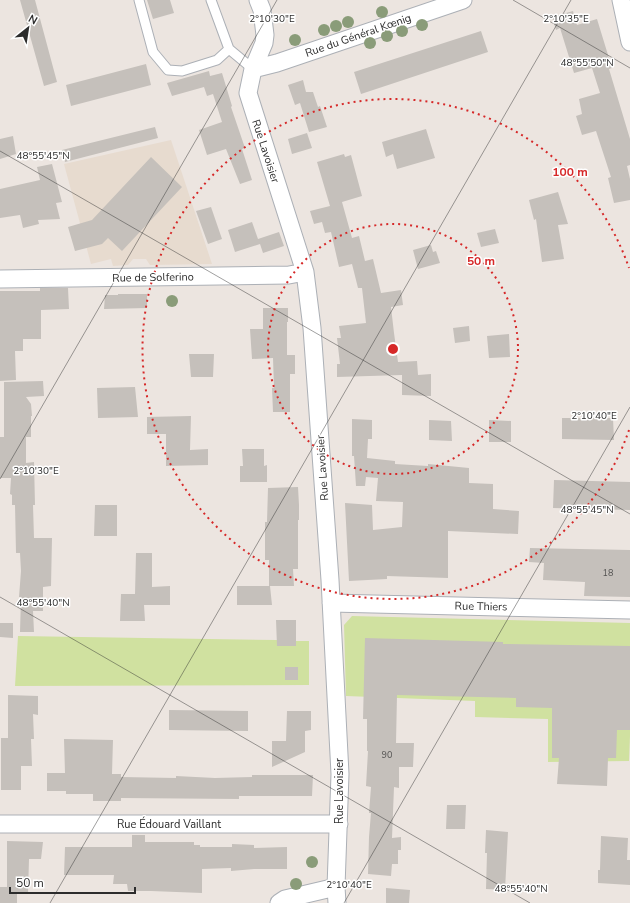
<svg xmlns="http://www.w3.org/2000/svg" width="630" height="903" viewBox="0 0 630 903" font-family="'Nunito Sans',sans-serif">
<style>
.education{fill:#e7dbcf}
.pitch{fill:#d0e1a0}
.building{fill:#c5c0bb}
.lines{fill:none;stroke-linecap:round;stroke-linejoin:round}
.service-casing{stroke:#acb0b6;stroke-width:11}
.minor-casing{stroke:#acb0b6;stroke-width:19}
.service{stroke:#fff;stroke-width:9}
.minor{stroke:#fff;stroke-width:17}
.tree{fill:#8a9c79}
.ticks{fill:none;stroke:#2c2c2c;stroke-width:1;stroke-opacity:0.45}
.ring{fill:none;stroke:#d62828;stroke-width:2;stroke-dasharray:2 4}
.labels{text-anchor:middle;stroke-width:3;stroke-linejoin:round;paint-order:stroke}
.number-label{font-size:9px;fill:#525150}
.street-label{font-size:11px;fill:#2c2c2c;stroke:#fff}
.ticks-label{font-size:10px;text-anchor:middle;fill:#2c2c2c;stroke:#fff;stroke-width:3;stroke-linejoin:round;paint-order:stroke}
.centre{fill:#d62828;stroke:#fff;stroke-width:2}
.ring-label{font-size:12px;text-anchor:middle;font-weight:bold;fill:#d62828;stroke:#fff;stroke-width:3;stroke-linejoin:round;paint-order:stroke}
</style>
<rect width="100%" height="100%" fill="#ece5e0"/>
<!-- education -->
<path class="education" d="M 171,140 L 212,264 L 150,265 L 146,259 L 133,259 L 128,265 L 113,266 L 111,259 L 91,264 L 64,164 Z"/>
<!-- pitch -->
<path class="pitch" d="M 352,616 L 630,623 L 630,736 L 629,761 L 548,762 L 548,719 L 475,717 L 475,701 L 346,696 L 344,625 Z
M 18,636 L 277,640 L 277,646 L 295,646 L 296,641 L 309,641 L 309,685 L 15,686 Z"/>
<!-- building -->
<path class="building" d="M 20,0 L 35,0 L 57,82 L 44,86 Z
M 147,0 L 170,0 L 174,13 L 153,19 Z
M 573,11 L 577,25 L 597,19 L 612,68 L 609,69 L 630,139 L 630,165 L 627,166 L 630,179 L 630,200 L 614,203 L 608,178 L 611,177 L 596,131 L 582,135 L 576,116 L 582,114 L 579,99 L 600,93 L 592,68 L 574,73 L 560,28 L 556,30 L 552,17 Z
M 481,31 L 488,52 L 361,94 L 354,72 Z
M 146,64 L 151,85 L 71,106 L 66,85 Z
M 209,71 L 210,76 L 222,73 L 232,106 L 231,107 L 245,148 L 242,149 L 252,180 L 240,184 L 226,149 L 207,155 L 199,130 L 222,122 L 213,94 L 207,96 L 204,87 L 172,96 L 167,83 Z
M 303,80 L 306,92 L 313,92 L 318,107 L 320,106 L 327,127 L 309,132 L 300,103 L 295,105 L 288,85 Z
M 155,127 L 158,138 L 65,162 L 62,150 Z
M 426,129 L 435,158 L 397,169 L 393,154 L 386,157 L 382,142 Z
M 307,133 L 312,148 L 292,154 L 288,139 Z
M 13,136 L 16,154 L 0,159 L 0,139 Z
M 344,154 L 345,157 L 351,155 L 362,196 L 342,202 L 352,238 L 359,236 L 365,261 L 373,259 L 381,293 L 401,290 L 403,305 L 391,307 L 394,333 L 398,362 L 417,361 L 418,375 L 431,374 L 431,396 L 402,395 L 402,375 L 337,377 L 337,364 L 340,364 L 337,338 L 341,338 L 339,326 L 366,323 L 362,288 L 358,288 L 352,264 L 339,267 L 331,232 L 325,233 L 322,222 L 314,224 L 310,211 L 330,206 L 317,162 Z
M 151,157 L 182,187 L 122,251 L 108,238 L 102,244 L 75,251 L 68,227 L 92,220 Z
M 52,164 L 62,202 L 56,203 L 60,219 L 38,220 L 39,224 L 23,228 L 20,215 L 0,218 L 0,189 L 40,180 L 37,167 Z
M 558,192 L 568,224 L 558,225 L 564,259 L 542,262 L 536,219 L 534,220 L 529,200 Z
M 211,207 L 222,239 L 208,244 L 196,211 Z
M 252,222 L 258,239 L 279,232 L 284,246 L 263,253 L 260,244 L 235,252 L 228,230 Z
M 495,229 L 499,243 L 481,247 L 477,233 Z
M 431,245 L 433,252 L 436,251 L 440,263 L 418,269 L 413,250 Z
M 40,288 L 68,288 L 69,309 L 41,310 L 41,339 L 23,339 L 23,351 L 15,351 L 16,380 L 0,381 L 0,291 L 40,291 Z
M 118,294 L 147,294 L 147,308 L 104,309 L 105,295 L 118,295 Z
M 263,308 L 288,308 L 288,322 L 287,322 L 287,355 L 295,355 L 295,374 L 290,374 L 290,412 L 273,412 L 272,388 L 274,388 L 273,358 L 252,359 L 250,329 L 263,329 Z
M 469,326 L 470,341 L 455,343 L 453,328 Z
M 509,334 L 510,357 L 489,358 L 487,336 Z
M 189,354 L 214,354 L 213,377 L 191,377 Z
M 43,381 L 44,396 L 26,397 L 31,404 L 32,416 L 31,416 L 31,437 L 26,437 L 26,463 L 34,462 L 35,505 L 33,505 L 34,538 L 52,538 L 51,586 L 43,587 L 43,611 L 33,611 L 34,632 L 20,632 L 21,597 L 19,597 L 21,571 L 20,553 L 16,553 L 15,505 L 12,505 L 12,495 L 10,494 L 11,478 L 0,478 L 0,437 L 4,437 L 4,382 Z
M 135,387 L 138,417 L 98,418 L 97,388 Z
M 191,416 L 190,450 L 208,449 L 208,465 L 166,466 L 166,434 L 147,434 L 147,417 Z
M 562,418 L 613,418 L 614,440 L 562,439 Z
M 352,419 L 372,420 L 372,439 L 368,439 L 367,458 L 395,461 L 395,464 L 428,466 L 428,464 L 469,468 L 469,483 L 493,484 L 493,509 L 519,511 L 518,534 L 448,531 L 448,578 L 387,576 L 387,579 L 349,581 L 345,503 L 372,505 L 373,530 L 402,527 L 403,502 L 376,501 L 378,478 L 366,477 L 365,486 L 356,486 L 354,456 L 352,456 Z
M 429,420 L 451,421 L 452,441 L 429,440 Z
M 489,420 L 511,421 L 511,442 L 489,442 Z
M 242,449 L 264,449 L 264,466 L 267,465 L 267,482 L 240,482 L 240,466 L 243,466 Z
M 554,480 L 630,482 L 630,510 L 553,508 Z
M 298,487 L 299,505 L 299,520 L 298,520 L 298,569 L 293,569 L 294,586 L 269,586 L 269,560 L 265,560 L 265,522 L 267,522 L 268,488 Z
M 95,505 L 117,505 L 117,536 L 94,536 Z
M 530,548 L 630,550 L 630,597 L 584,596 L 585,582 L 543,580 L 544,563 L 529,562 Z
M 136,553 L 152,553 L 152,587 L 170,586 L 170,605 L 144,605 L 145,621 L 120,621 L 121,594 L 135,594 Z
M 237,586 L 270,586 L 272,605 L 237,605 Z
M 276,620 L 296,620 L 296,646 L 277,646 Z
M 0,623 L 13,623 L 13,638 L 0,637 Z
M 365,638 L 503,642 L 503,644 L 630,646 L 630,730 L 617,730 L 616,758 L 608,758 L 607,786 L 557,784 L 559,758 L 552,758 L 552,708 L 516,707 L 516,698 L 397,695 L 396,743 L 414,743 L 413,767 L 399,767 L 399,788 L 394,787 L 392,838 L 401,837 L 401,850 L 398,850 L 398,864 L 392,864 L 391,876 L 368,874 L 369,837 L 371,813 L 369,813 L 371,787 L 366,786 L 368,751 L 367,751 L 367,719 L 363,719 Z
M 285,667 L 298,667 L 298,680 L 285,680 Z
M 8,695 L 38,696 L 38,715 L 33,714 L 34,739 L 31,739 L 32,766 L 21,766 L 21,790 L 1,790 L 1,738 L 8,738 Z
M 169,710 L 248,711 L 248,731 L 169,730 Z
M 287,711 L 311,711 L 311,730 L 305,731 L 305,752 L 272,767 L 272,741 L 286,741 Z
M 64,739 L 113,740 L 112,774 L 121,774 L 121,777 L 176,778 L 176,776 L 215,778 L 252,777 L 252,775 L 313,775 L 312,796 L 239,796 L 239,799 L 121,798 L 121,801 L 93,801 L 93,794 L 66,794 L 66,791 L 47,791 L 47,773 L 65,773 Z
M 447,805 L 466,805 L 465,829 L 446,829 Z
M 486,830 L 508,832 L 505,890 L 486,889 L 487,853 L 485,853 Z
M 132,835 L 145,835 L 145,842 L 194,842 L 194,845 L 200,845 L 200,847 L 232,847 L 232,844 L 254,845 L 254,848 L 287,847 L 287,869 L 254,869 L 231,871 L 231,868 L 202,869 L 202,893 L 151,891 L 128,891 L 127,884 L 113,884 L 114,875 L 64,875 L 65,847 L 132,847 Z
M 601,836 L 628,838 L 627,860 L 630,860 L 630,885 L 598,883 L 598,870 L 600,870 Z
M 7,841 L 43,842 L 41,859 L 29,859 L 28,894 L 17,894 L 17,903 L 0,903 L 0,887 L 7,887 Z
M 386,888 L 410,890 L 409,903 L 386,903 Z"/>
<g class="lines">
<!-- service casing -->
<g class="service-casing">
<path id="service" d="M 139,0 L 153,52 L 168,70 L 182,71 L 217,60 L 229,49
M 211,0 L 229,49 L 253,69"/>
</g>
<!-- minor casing -->
<g class="minor-casing">
<path id="minor" d="M 258,0 L 262,10 L 265,35 L 264,43 L 253,69 L 248,93 L 305,272 L 312,328 L 330,580 L 340,774 L 336,887 L 337,903
M 621,0 L 630,42
M 253,69 L 277,63 L 463,0
M 0,279 L 289,275 L 305,272
M 331,603 L 630,610
M 0,824 L 339,824
M 279,903 L 285,899 L 336,887"/>
</g>
<!-- service -->
<use href="#service" class="service"/>
<!-- minor -->
<use href="#minor" class="minor"/>
</g>
<!-- trees -->
<g class="tree">
<circle cx="382" cy="12" r="6"/>
<circle cx="348" cy="22" r="6"/>
<circle cx="422" cy="25" r="6"/>
<circle cx="336" cy="26" r="6"/>
<circle cx="324" cy="30" r="6"/>
<circle cx="402" cy="31" r="6"/>
<circle cx="387" cy="36" r="6"/>
<circle cx="295" cy="40" r="6"/>
<circle cx="370" cy="43" r="6"/>
<circle cx="172" cy="301" r="6"/>
<circle cx="312" cy="862" r="6"/>
<circle cx="296" cy="884" r="6"/>
</g>
<!-- ticks -->
<path class="ticks" d="M 513,0 L 630,68M 0,151 L 630,514M 0,479 L 277,0M 0,597 L 530,903M 50,903 L 571,0M 344,903 L 630,407"/>
<!-- distance rings -->
<g class="ring">
<circle cx="393" cy="349" r="125"/>
<path d="M629 430A250 250 0 1 1 629 268"/>
</g>
<g class="labels">
<!-- number labels -->
<g class="number-label">
<text x="608" y="576">18</text>
<text x="387" y="758">90</text>
</g>
<!-- street labels -->
<g class="street-label">
<text transform="translate(358 35) rotate(-19)" y="4">Rue du Général Kœnig</text>
<text transform="translate(266 151) rotate(72)" y="4">Rue Lavoisier</text>
<text transform="translate(153 277) rotate(-1)" y="4">Rue de Solferino</text>
<text transform="translate(322 468) rotate(-94)" y="4">Rue Lavoisier</text>
<text transform="translate(481 606) rotate(1)" y="4">Rue Thiers</text>
<text transform="translate(339 791) rotate(-90)" y="4">Rue Lavoisier</text>
<text x="169" y="828">Rue Édouard Vaillant</text>
</g>
</g>
<g class="ticks-label">
<text x="272" y="22">2°10'30"E</text>
<text x="566" y="22">2°10'35"E</text>
<text x="587" y="66">48°55'50"N</text>
<text x="43" y="159">48°55'45"N</text>
<text x="594" y="419">2°10'40"E</text>
<text x="36" y="474">2°10'30"E</text>
<text x="587" y="513">48°55'45"N</text>
<text x="43" y="606">48°55'40"N</text>
<text x="349" y="888">2°10'40"E</text>
<text x="521" y="892">48°55'40"N</text>
</g>
<circle cx="393" cy="349" r="6" class="centre"/>
<g class="ring-label">
<text x="570" y="176">100 m</text>
<text x="481" y="265">50 m</text>
</g>
<!-- north arrow -->
<g transform="translate(28 28) rotate(30)" stroke="#ffffff" stroke-width="3" paint-order="stroke">
<path d="M0-3L7 15L0 10L-7 15Z" fill="#2c2c2c"/>
<text y="-6" font-size="11" font-weight="bold" text-anchor="middle" fill="#2c2c2c">N</text>
</g>
<!-- scale -->
<path d="M10 887v6h125v-6" fill="none" stroke="#2c2c2c" stroke-width="2"/>
<text x="16" y="887" font-size="12" fill="#2c2c2c" stroke="#ffffff" stroke-width="3" paint-order="stroke">50 m</text>
</svg>
